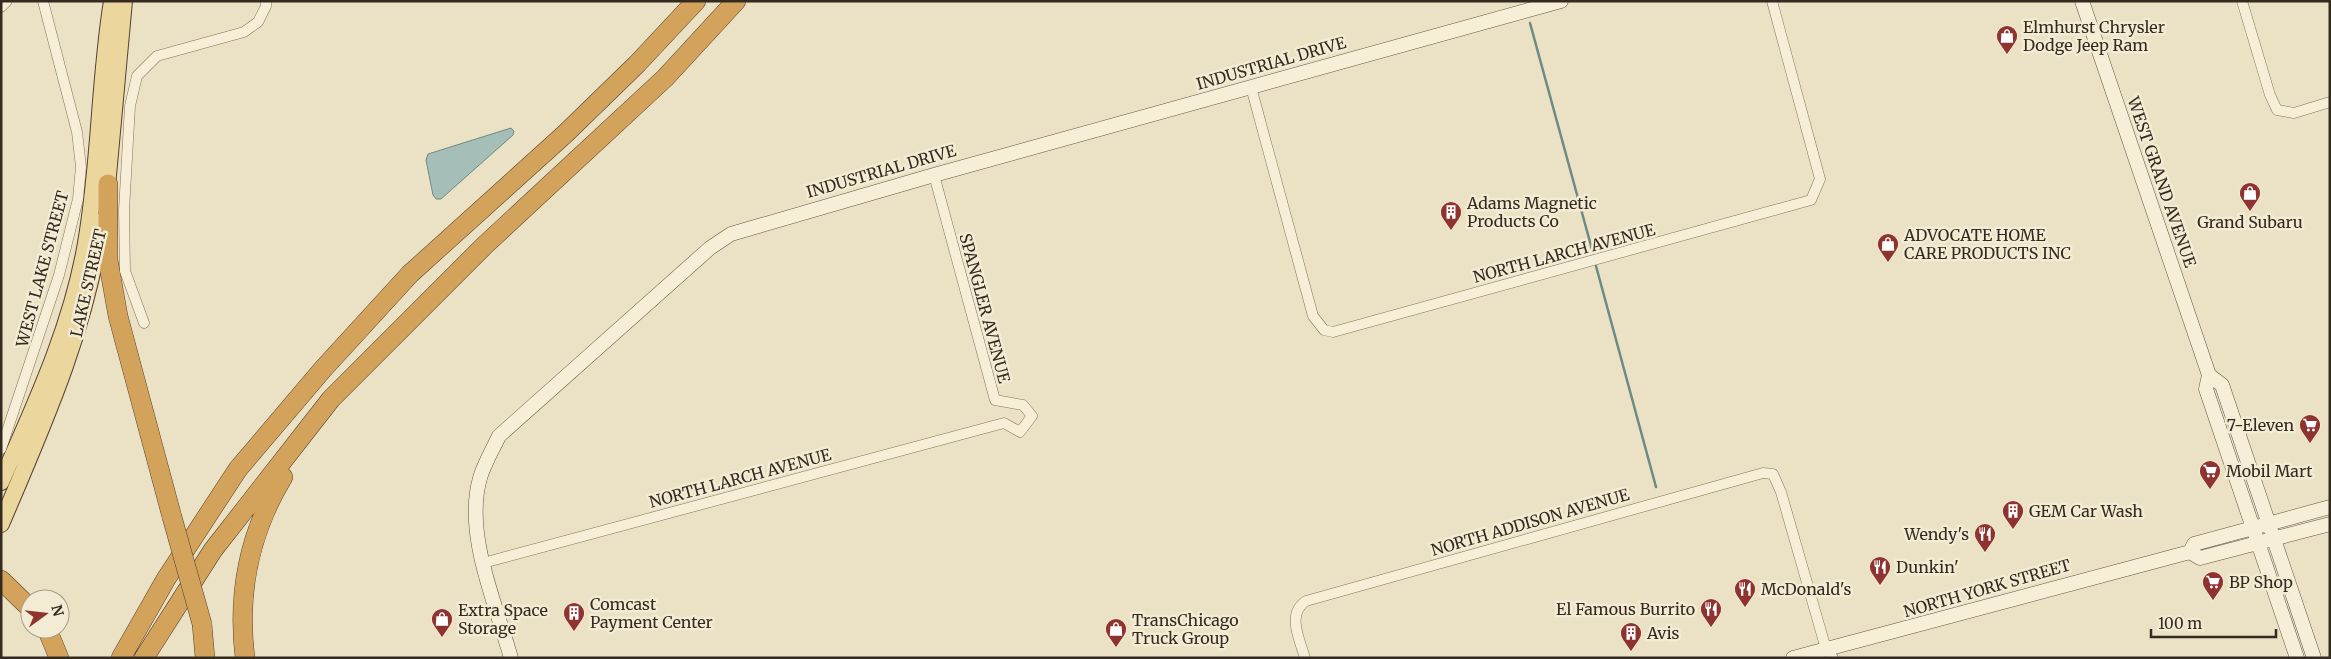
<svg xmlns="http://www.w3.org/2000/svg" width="2331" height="659" viewBox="0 0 2331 659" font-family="Merriweather,serif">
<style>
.water{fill:#a6beb8;stroke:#6d8b85}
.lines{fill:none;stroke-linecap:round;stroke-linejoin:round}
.stream{stroke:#6d8b85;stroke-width:2.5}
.street-casing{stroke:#84735c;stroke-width:11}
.secondary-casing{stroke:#66543f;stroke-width:15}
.primary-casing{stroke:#524130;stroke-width:18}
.highway-casing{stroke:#524130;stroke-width:20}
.street{stroke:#f6eed7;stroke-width:10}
.secondary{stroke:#f6eed7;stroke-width:14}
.primary{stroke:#ebd69e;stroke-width:16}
.highway{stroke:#d4a35b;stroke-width:19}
.highway-bridge-casing{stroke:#524130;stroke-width:20;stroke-linecap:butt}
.highway-bridge{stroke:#d4a35b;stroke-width:19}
.labels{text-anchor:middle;stroke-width:5;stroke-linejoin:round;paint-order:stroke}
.poi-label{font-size:16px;fill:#352a1f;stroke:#f3ebd3;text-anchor:start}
.street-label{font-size:16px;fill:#352a1f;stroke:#f3ebd3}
</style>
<rect width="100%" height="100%" fill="#ebe1c4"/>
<!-- water -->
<path class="water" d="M 511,128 L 514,131 L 513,135 L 441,199 L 436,199 L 433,195 L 426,160 L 428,154 Z"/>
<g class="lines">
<!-- stream -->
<path class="stream" d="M 1530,23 L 1593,253
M 1596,266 L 1656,487"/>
<!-- street casing -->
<g class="street-casing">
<path id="street" d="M 2242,1 L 2270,95 L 2277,110 L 2294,113 L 2330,102
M 1,7 L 7,1
M 1251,87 L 1313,316 L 1324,330 L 1333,332 L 1811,200 L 1820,179 L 1772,1
M 144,323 L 125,271 L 124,210 L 130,106 L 137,76 L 157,56 L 244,32 L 258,22 L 266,6 L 266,1
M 1,449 L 59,275 L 78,199 L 81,167 L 77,132 L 43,1
M 483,563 L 1004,423 L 1020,432 L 1032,416 L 1023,405 L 995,400 L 934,175
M 1305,658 C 1300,640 1286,614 1306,601 L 1763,473 L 1773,474 L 1781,492 L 1826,649 L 1833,658"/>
</g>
<!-- secondary casing -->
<g class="secondary-casing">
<path id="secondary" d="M 2082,1 L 2209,375 L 2206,389 L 2297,658
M 2209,375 L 2222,385 L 2314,658
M 2190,552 L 2194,544 L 2330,507
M 511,658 C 496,604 464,534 480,478 C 484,464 493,449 499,436 L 710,248 L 731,234 L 934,175 L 1561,1
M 1793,658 L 2190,552 L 2200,558 L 2330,524"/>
</g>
<!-- primary casing -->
<g class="primary-casing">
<path id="primary" d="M 106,197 L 124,1
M 1,482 C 35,405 72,326 86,243 C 100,163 99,81 112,1
M 1,524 C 45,421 85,332 102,221"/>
</g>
<!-- highway casing -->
<g class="highway-casing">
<path id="highway" d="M 108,184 L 108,260 L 118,316 L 172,517
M 1,580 L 30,608
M 202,624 L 205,658
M 47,629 L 59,658
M 121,658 L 166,579 L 238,469 L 323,369 L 410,274 L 565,134 L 637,64 L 696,1
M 144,658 L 213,550 L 331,399 L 485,245 L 665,78 L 736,1
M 245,658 C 237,593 249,533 283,477"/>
</g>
<!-- street -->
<use href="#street" class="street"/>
<!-- secondary -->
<use href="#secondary" class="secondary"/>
<!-- primary -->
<use href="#primary" class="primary"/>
<!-- highway -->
<use href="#highway" class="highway"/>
<!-- highway-bridge casing -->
<g class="highway-bridge-casing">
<path id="highway-bridge" d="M 172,517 L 202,624"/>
</g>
<!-- highway-bridge -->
<use href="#highway-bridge" class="highway-bridge"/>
</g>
<!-- icons -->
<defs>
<g id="shop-pin" transform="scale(1.125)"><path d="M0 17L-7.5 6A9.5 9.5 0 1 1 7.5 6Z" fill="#8e3330" stroke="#f3ebd3"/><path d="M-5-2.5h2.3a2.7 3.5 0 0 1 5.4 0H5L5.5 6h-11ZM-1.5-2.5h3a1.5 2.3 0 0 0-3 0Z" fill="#fff"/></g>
<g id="building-pin" transform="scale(1.125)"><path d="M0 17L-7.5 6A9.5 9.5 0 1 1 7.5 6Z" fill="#8e3330" stroke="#f3ebd3"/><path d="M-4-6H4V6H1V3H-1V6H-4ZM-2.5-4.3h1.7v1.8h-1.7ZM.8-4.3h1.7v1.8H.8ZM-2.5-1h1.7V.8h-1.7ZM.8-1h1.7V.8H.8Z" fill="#fff"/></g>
<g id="supermarket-pin" transform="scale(1.125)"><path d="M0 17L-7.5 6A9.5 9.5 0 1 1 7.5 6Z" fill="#8e3330" stroke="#f3ebd3"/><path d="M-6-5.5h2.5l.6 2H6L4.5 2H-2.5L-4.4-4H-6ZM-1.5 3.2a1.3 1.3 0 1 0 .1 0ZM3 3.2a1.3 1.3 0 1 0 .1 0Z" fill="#fff"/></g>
<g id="restaurant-pin" transform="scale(1.125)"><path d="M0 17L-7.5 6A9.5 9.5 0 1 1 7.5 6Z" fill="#8e3330" stroke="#f3ebd3"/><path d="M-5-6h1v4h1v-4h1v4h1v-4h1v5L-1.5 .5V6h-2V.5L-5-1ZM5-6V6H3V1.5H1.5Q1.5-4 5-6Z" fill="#fff"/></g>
</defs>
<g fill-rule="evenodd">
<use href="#shop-pin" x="2007" y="36"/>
<use href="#shop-pin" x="2250" y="193"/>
<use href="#building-pin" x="1451" y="212"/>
<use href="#shop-pin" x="1888" y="244"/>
<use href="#supermarket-pin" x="2310" y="425"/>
<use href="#supermarket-pin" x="2210" y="471"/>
<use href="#building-pin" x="2013" y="511"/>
<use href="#restaurant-pin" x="1985" y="534"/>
<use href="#restaurant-pin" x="1880" y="567"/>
<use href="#supermarket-pin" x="2213" y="582"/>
<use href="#restaurant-pin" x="1745" y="589"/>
<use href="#restaurant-pin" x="1711" y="609"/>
<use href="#building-pin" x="574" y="613"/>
<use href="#shop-pin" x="442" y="619"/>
<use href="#shop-pin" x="1116" y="629"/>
<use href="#building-pin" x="1631" y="633"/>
</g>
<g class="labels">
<!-- poi labels -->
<g class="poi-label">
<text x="2023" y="33">Elmhurst Chrysler<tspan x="2023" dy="18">Dodge Jeep Ram</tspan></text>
<text x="1467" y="209">Adams Magnetic<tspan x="1467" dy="18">Products Co</tspan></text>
<text x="2250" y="228" text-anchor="middle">Grand Subaru</text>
<text x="1904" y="241">ADVOCATE HOME<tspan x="1904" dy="18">CARE PRODUCTS INC</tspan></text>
<text x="2294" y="431" text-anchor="end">7-Eleven</text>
<text x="2226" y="477">Mobil Mart</text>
<text x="2029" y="517">GEM Car Wash</text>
<text x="1969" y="540" text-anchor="end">Wendy's</text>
<text x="1896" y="573">Dunkin'</text>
<text x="2229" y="588">BP Shop</text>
<text x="1761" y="595">McDonald's</text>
<text x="590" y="610">Comcast<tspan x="590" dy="18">Payment Center</tspan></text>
<text x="1695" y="615" text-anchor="end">El Famous Burrito</text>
<text x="458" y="616">Extra Space<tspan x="458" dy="18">Storage</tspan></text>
<text x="1132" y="626">TransChicago<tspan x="1132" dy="18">Truck Group</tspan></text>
<text x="1647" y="639">Avis</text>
</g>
<!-- street labels -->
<g class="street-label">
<text transform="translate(1271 63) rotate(-16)" y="6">INDUSTRIAL DRIVE</text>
<text transform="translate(881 171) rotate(-16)" y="6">INDUSTRIAL DRIVE</text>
<text transform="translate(2162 182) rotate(71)" y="6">WEST GRAND AVENUE</text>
<text transform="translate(1564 253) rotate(-15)" y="6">NORTH LARCH AVENUE</text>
<text transform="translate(42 269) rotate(-75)" y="6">WEST LAKE STREET</text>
<text transform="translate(88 283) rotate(-77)" y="6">LAKE STREET</text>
<text transform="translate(985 308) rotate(75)" y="6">SPANGLER AVENUE</text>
<text transform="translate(740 478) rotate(-15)" y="6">NORTH LARCH AVENUE</text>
<text transform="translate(1530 522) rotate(-16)" y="6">NORTH ADDISON AVENUE</text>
<text transform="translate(1987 588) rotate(-16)" y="6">NORTH YORK STREET</text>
</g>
</g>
<!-- border -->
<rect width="2331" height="659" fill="none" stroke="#352a1f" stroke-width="5"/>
<!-- north arrow -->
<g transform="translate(45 614) rotate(75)"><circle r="24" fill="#f3ebd3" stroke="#a79e8b"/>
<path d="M0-4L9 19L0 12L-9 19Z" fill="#8e3330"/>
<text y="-8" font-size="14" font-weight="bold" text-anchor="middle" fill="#352a1f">N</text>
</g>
<!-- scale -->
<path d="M2151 629v8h125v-8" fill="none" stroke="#352a1f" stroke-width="2.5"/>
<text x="2158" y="629" font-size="15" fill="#352a1f" stroke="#f3ebd3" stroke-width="4" paint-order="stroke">100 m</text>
</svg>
